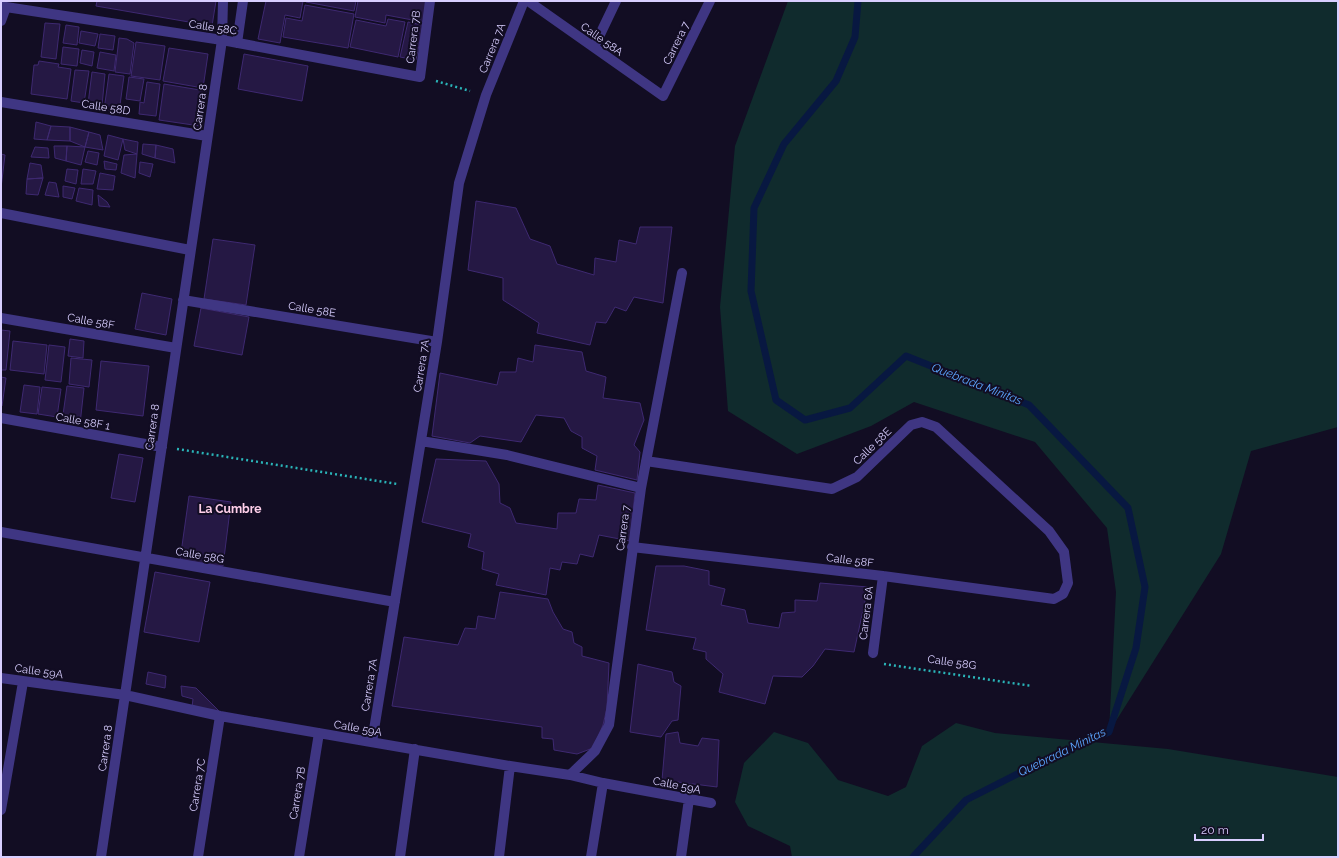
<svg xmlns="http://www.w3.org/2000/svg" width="1339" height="858" viewBox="0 0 1339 858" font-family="Raleway,sans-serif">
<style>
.green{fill:#102b2d}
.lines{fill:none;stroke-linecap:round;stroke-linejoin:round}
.stream{stroke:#081841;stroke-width:7}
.building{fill:#251844;stroke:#3e2971}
.path{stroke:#2ab4b8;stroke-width:2.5;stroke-dasharray:2 3;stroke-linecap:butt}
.minor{stroke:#3f3683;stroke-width:10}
.labels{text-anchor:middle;stroke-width:4;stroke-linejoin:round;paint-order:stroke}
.street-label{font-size:11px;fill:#d8ceff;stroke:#120d23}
.water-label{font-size:12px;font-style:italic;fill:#5ca6ff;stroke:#120d23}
.neighbourhood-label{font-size:12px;font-weight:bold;fill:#ffd0ea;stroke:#120d23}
</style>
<rect width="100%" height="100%" fill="#120d23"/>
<!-- green -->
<path class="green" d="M 788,1 L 1338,1 L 1338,427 L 1251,451 L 1221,554 L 1109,732 L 1116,592 L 1107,528 L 1035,442 L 914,402 L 871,426 L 797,454 L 728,411 L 720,307 L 735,146 Z
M 956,723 L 995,733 L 1168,749 L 1338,777 L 1338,857 L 792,857 L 790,846 L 748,826 L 735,802 L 744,763 L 774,732 L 808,743 L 838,780 L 888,796 L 906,787 L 922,746 Z"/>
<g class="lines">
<!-- stream -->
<path class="stream" d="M 858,1 L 855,37 L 836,81 L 784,144 L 754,208 L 751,291 L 776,400 L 805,420 L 850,408 L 906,356 L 1029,405 L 1128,508 L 1145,587 L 1136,648 L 1109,732 L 1043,761 L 966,800 L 913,857"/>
</g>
<!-- building -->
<path class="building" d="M 97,1 L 216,1 L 212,26 L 96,6 Z
M 266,1 L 303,1 L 300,18 L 285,15 L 280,43 L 258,39 Z
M 307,1 L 356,1 L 354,11 L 306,2 Z
M 358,1 L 427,1 L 423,22 L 386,15 L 385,23 L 355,17 Z
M 305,5 L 354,14 L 348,48 L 283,37 L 286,18 L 302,21 Z
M 388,19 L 405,22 L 398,57 L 350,47 L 356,20 L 386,26 Z
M 408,22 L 423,25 L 416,60 L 400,57 Z
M 45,23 L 60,24 L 56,59 L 41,57 Z
M 66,25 L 79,27 L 77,45 L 63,43 Z
M 81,31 L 98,34 L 95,46 L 79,43 Z
M 100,34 L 115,36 L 113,50 L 98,48 Z
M 119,38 L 127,39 L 134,43 L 130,74 L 115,72 Z
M 136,42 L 165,46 L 160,80 L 131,76 Z
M 63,47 L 79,49 L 77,66 L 61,64 Z
M 169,48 L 208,54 L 203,88 L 163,81 Z
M 82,50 L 94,52 L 92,66 L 80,63 Z
M 100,52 L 116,55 L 114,71 L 97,68 Z
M 244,54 L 308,66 L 302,101 L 238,89 Z
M 39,61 L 59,64 L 58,67 L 71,69 L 67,99 L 31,94 L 34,65 L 38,65 Z
M 75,70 L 89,71 L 84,103 L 71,101 Z
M 92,72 L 105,74 L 102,106 L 88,104 Z
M 109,74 L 124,76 L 119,112 L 104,110 Z
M 129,77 L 144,79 L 140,101 L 126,99 Z
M 147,82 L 160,84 L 156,116 L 139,114 L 140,102 L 144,103 Z
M 164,84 L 206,91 L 200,126 L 159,120 Z
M 36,122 L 51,126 L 47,140 L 34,139 Z
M 51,126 L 70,127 L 70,141 L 47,140 Z
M 70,127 L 89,132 L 85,147 L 70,141 Z
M 89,132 L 100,135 L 103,150 L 85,147 Z
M 108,135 L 123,139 L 118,160 L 104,156 Z
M 123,139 L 138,142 L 137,154 L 125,150 Z
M 143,144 L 156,145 L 155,158 L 142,154 Z
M 156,145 L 173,149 L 175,163 L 155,158 Z
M 54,146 L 67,146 L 66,161 L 55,158 Z
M 67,146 L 85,147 L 81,165 L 66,161 Z
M 35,147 L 48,148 L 49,158 L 31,157 Z
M 88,151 L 99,153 L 97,165 L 85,162 Z
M 1,154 L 5,155 L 1,188 Z
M 137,154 L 135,178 L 121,173 L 124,155 Z
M 104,161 L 117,164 L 116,170 L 105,169 Z
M 140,162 L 153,164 L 150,177 L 139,173 Z
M 30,163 L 41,165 L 43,178 L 27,179 Z
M 67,169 L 78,170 L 76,184 L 65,181 Z
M 83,169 L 96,171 L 93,184 L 81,184 Z
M 100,173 L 115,176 L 113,190 L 97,189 Z
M 43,178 L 38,195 L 26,194 L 27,179 Z
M 49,182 L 56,183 L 59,197 L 45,195 Z
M 63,186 L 75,188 L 72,199 L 63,197 Z
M 79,188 L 93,190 L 92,205 L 76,201 Z
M 98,195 L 107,202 L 110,207 L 99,206 Z
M 476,201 L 516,208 L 530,239 L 550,246 L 557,264 L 594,275 L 595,258 L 616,262 L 619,240 L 636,244 L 640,227 L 672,227 L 663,303 L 634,297 L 626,311 L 615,307 L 606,323 L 596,322 L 590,345 L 537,333 L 539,323 L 503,300 L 503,278 L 468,270 Z
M 213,239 L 255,245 L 246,305 L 204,299 Z
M 142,293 L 172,299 L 166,335 L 135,329 Z
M 201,308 L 249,317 L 242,355 L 194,346 Z
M 1,330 L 10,331 L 6,370 L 1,370 Z
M 70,339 L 84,341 L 83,358 L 68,356 Z
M 13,341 L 47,345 L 44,374 L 10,370 Z
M 49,345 L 65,347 L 61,382 L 45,380 Z
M 535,345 L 582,352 L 586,371 L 606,377 L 603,398 L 640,403 L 644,420 L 634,445 L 640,452 L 637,480 L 595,470 L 597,456 L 582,448 L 582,437 L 571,431 L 564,418 L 536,415 L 521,442 L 480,436 L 470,443 L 432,436 L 440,373 L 497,385 L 500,372 L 516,372 L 518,358 L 533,362 Z
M 71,358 L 92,360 L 89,387 L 69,384 Z
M 101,361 L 149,366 L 143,416 L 96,410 Z
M 1,377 L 6,378 L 2,406 L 1,406 Z
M 24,385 L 40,387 L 37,414 L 20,412 Z
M 67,386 L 84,388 L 80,424 L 62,422 Z
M 42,387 L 61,389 L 57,417 L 38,414 Z
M 119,454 L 143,458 L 135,502 L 111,498 Z
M 436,459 L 486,461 L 499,484 L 500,503 L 510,508 L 516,523 L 557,529 L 558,513 L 576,513 L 579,499 L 596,500 L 598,485 L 635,493 L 630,541 L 599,535 L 593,557 L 580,554 L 577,564 L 562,562 L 560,570 L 550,568 L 546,595 L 496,585 L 499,574 L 482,569 L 484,552 L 468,547 L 471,534 L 422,522 Z
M 189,496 L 231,502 L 223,566 L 180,560 Z
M 656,566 L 684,566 L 709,571 L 709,585 L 725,589 L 721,605 L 745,610 L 748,623 L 779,628 L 782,613 L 795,612 L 795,600 L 817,601 L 820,583 L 868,587 L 854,652 L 825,649 L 813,666 L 802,677 L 773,676 L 765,704 L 719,692 L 723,674 L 706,659 L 706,652 L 693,649 L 696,638 L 646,630 Z
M 155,572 L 210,582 L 199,642 L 144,632 Z
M 500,592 L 548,599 L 553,612 L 563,629 L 572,632 L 574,643 L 582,647 L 582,656 L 609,663 L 607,708 L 603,725 L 593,748 L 577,754 L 554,750 L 553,739 L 542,738 L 542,727 L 392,706 L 404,637 L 458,645 L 465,628 L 476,629 L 478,616 L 495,619 Z
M 638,664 L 672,672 L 674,682 L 681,686 L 678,720 L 672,721 L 661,737 L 630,732 Z
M 148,672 L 166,676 L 165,688 L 146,684 Z
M 181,686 L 196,688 L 219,711 L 192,707 L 193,699 L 182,696 Z
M 678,732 L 680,743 L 698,746 L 702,738 L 719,740 L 717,787 L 662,780 L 666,734 Z"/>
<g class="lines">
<!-- path -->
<path class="path" d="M 436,81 L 470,91
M 177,449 L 397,484
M 884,664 L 1032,686"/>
<!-- minor -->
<path class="minor" d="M 528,1 L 663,96 L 710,1
M 1,4 L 6,7 L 222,40 L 420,77 L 430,1
M 1,21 L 6,7
M 237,43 L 243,1
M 594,47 L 616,1
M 1,102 L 207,136
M 1,213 L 190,250
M 183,300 L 437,342
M 1,318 L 176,348
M 1,418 L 162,447
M 421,441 L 507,455 L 641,488
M 1,532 L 395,602
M 632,547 L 883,576 L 1054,599 L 1063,594 L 1068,583 L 1064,552 L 1049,531 L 936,427 L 922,422 L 911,425 L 857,477 L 832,489 L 646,461
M 873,653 L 883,576
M 1,678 L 125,695 L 220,716 L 510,766 L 570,775 L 603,783 L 711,803
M 372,742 L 437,342 L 459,183 L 486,95 L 524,1
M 570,775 L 595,751 L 609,725 L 641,488 L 682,273
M 1,810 L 23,682
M 101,857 L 222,40 L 223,1
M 198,857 L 220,716
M 299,857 L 319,733
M 400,857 L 415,749
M 499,857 L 510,766
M 591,857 L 603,783
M 681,857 L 689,799"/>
</g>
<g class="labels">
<!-- street labels -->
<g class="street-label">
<text transform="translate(213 27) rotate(9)" y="4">Calle 58C</text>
<text transform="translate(413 37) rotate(-83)" y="4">Carrera 7B</text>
<text transform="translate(602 39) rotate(35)" y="4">Calle 58A</text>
<text transform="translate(676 43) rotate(-64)" y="4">Carrera 7</text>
<text transform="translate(492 48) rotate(-68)" y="4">Carrera 7A</text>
<text transform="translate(106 107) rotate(9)" y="4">Calle 58D</text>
<text transform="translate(200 107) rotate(-82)" y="4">Carrera 8</text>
<text transform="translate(312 309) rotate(9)" y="4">Calle 58E</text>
<text transform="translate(91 321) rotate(10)" y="4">Calle 58F</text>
<text transform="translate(421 366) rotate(-81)" y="4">Carrera 7A</text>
<text transform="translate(83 421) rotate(10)" y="4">Calle 58F 1</text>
<text transform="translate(152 427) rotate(-82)" y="4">Carrera 8</text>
<text transform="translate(872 446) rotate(-44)" y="4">Calle 58E</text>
<text transform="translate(623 528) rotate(-82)" y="4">Carrera 7</text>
<text transform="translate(200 555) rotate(10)" y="4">Calle 58G</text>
<text transform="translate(850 560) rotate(7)" y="4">Calle 58F</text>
<text transform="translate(866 613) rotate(-83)" y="4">Carrera 6A</text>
<text transform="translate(952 662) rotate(8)" y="4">Calle 58G</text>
<text transform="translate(39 671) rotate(8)" y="4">Calle 59A</text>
<text transform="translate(369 685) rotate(-81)" y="4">Carrera 7A</text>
<text transform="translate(358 728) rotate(10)" y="4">Calle 59A</text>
<text transform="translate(105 748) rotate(-82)" y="4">Carrera 8</text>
<text transform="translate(197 785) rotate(-81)" y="4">Carrera 7C</text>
<text transform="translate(677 785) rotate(11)" y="4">Calle 59A</text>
<text transform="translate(297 793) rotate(-81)" y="4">Carrera 7B</text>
</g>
<!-- water labels -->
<g class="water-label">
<text transform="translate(977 384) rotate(21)" y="4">Quebrada Minitas</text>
<text transform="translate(1062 752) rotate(-26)" y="4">Quebrada Minitas</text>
</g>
<!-- neighbourhood labels -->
<g class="neighbourhood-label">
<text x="230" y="513">La Cumbre</text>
</g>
</g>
<!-- border -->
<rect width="1339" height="858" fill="none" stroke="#d8ceff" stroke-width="4"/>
<!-- scale -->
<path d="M1195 834v6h68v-6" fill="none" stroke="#d8ceff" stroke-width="2"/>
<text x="1201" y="834" font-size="12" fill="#d8ceff" stroke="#120d23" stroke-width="3" paint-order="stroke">20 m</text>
</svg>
